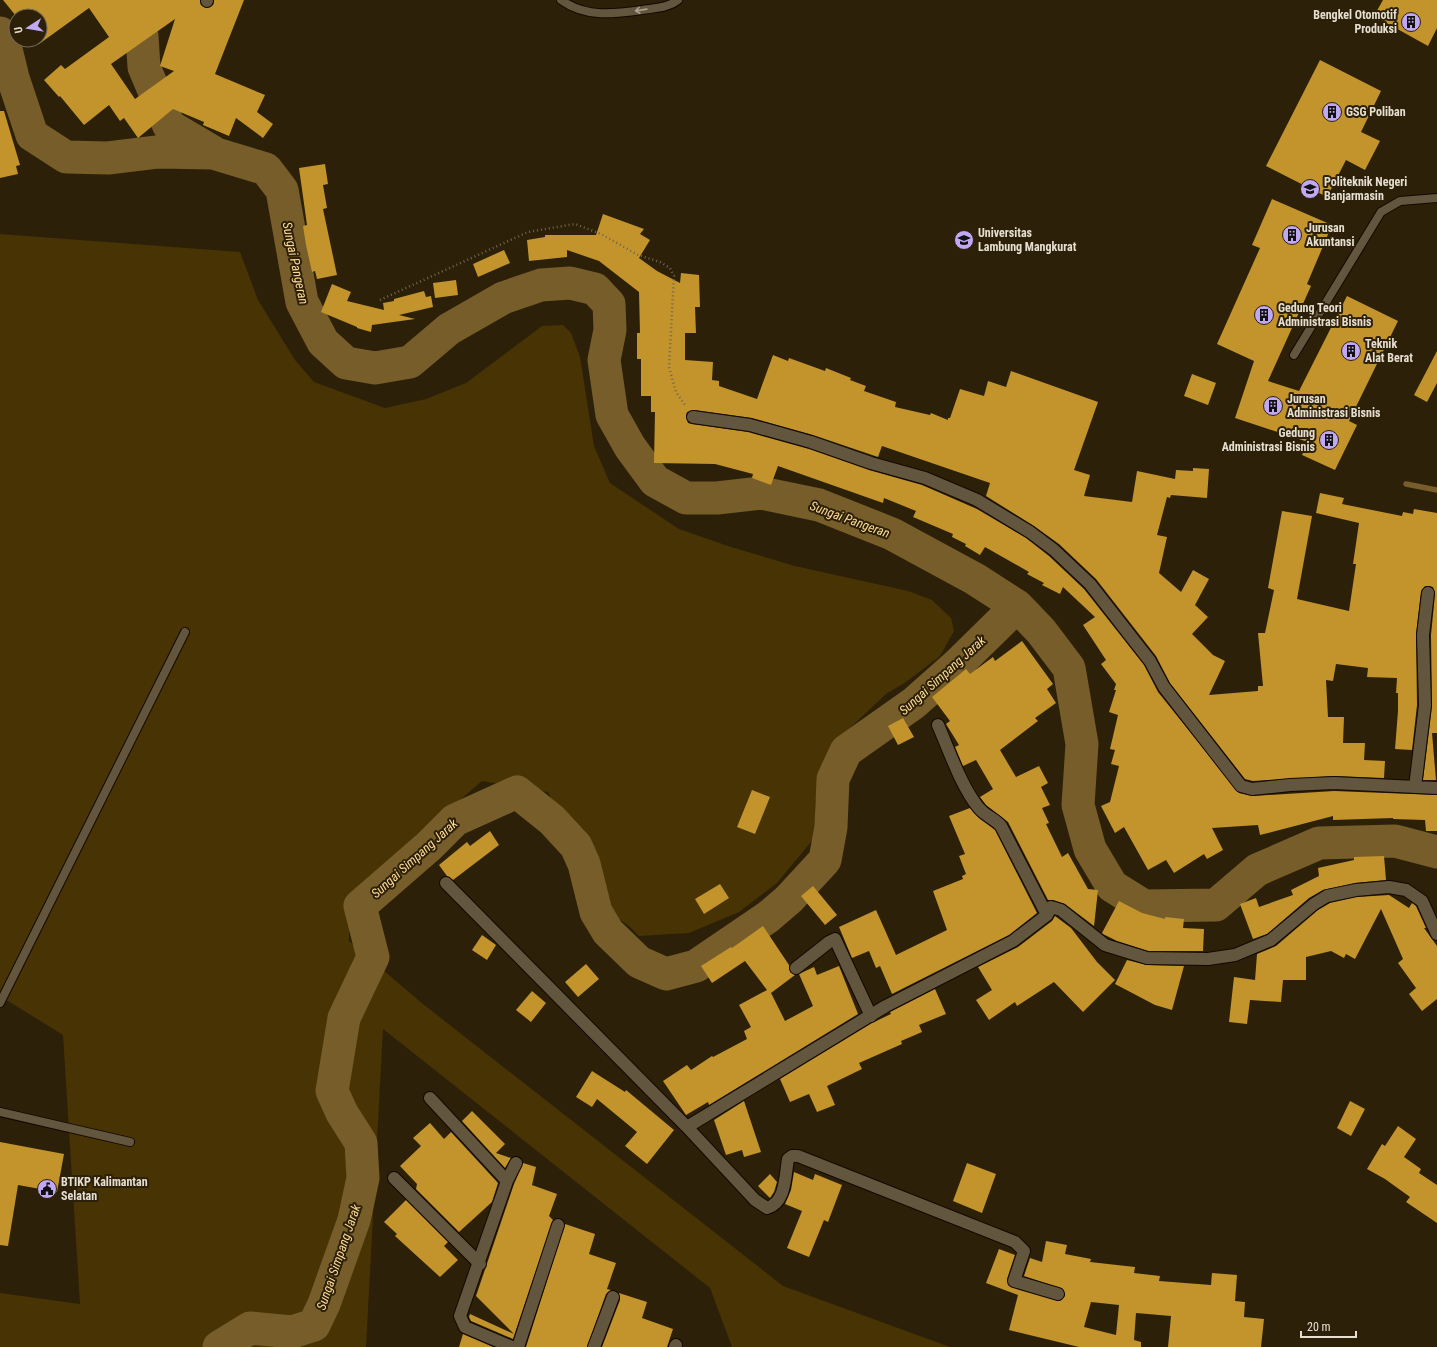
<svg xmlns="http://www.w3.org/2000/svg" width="1437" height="1347" viewBox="0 0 1437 1347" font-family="'Roboto Condensed',sans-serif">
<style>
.green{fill:#473304}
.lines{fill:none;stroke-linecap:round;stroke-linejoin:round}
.stream{stroke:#765d29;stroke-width:5.5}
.river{stroke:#765d29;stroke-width:33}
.building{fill:#c2942b;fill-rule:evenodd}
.lane-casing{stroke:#140900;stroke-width:10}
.street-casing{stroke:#140900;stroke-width:14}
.path{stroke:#706651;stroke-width:2.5;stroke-dasharray:1 3;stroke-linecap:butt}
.lane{stroke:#63563e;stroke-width:8}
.street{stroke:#63563e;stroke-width:12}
.oneway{stroke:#aba18f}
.labels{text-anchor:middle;stroke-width:4;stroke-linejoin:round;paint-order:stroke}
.poi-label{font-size:12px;font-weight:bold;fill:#e6dfd1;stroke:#2c2008;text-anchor:start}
.water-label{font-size:13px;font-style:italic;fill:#feda96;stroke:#2c2008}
</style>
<rect width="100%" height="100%" fill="#2c2008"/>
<!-- green -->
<path class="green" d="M 0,234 L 240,252 L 258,300 L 295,360 L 314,382 L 385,408 L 426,399 L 466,383 L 542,326 L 563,325 L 571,333 L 580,357 L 594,446 L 610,483 L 679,529 L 731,547 L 795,566 L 908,591 L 932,600 L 951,618 L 954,631 L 940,656 L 906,682 L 886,694 L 833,744 L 815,802 L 816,836 L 777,883 L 739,912 L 689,933 L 639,936 L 629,926 L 610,913 L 548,792 L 482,781 L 350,895 L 349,941 L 423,1004 L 783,1286 L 950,1347 L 732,1347 L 710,1288 L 383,1029 L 366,1347 L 0,1347 L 0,1293 L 80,1304 L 63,1035 L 0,996 Z"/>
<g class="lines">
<!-- stream -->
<path class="stream" d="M 1406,484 L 1437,490"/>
<!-- river -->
<path class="river" d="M 131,0 L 142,36 L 144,67 L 169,126 L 213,152
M 0,33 L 4,41 L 13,78 L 32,135 L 66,157 L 108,158 L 157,152 L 213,153 L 266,169 L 282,190 L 302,302 L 323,342 L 346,363 L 375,368 L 410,362 L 449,329 L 503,298 L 541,285 L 570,283 L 595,289 L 609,304 L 610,330 L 604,360 L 612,415 L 630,447 L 655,481 L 686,498 L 717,498 L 761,493 L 819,505 L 892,534 L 975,579 L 1017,606 L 1041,631 L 1069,668 L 1082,744 L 1078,805 L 1090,849 L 1112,886 L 1144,906 L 1216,905 L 1257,870 L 1319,843 L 1395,841 L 1437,852
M 219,1347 L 250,1328 L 292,1332 L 314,1325 L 324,1304 L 354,1220 L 363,1178 L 361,1143 L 342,1113 L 332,1091 L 344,1018 L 373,957 L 360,906 L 429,846 L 455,820 L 517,792 L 552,820 L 576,846 L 584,864 L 596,912 L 608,932 L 639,962 L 666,974 L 696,966 L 768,917 L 789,899 L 825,860 L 831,827 L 833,779 L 846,751 L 914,703 L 959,663 L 1017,606"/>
</g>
<!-- building -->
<path class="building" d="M 3,0 L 200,0 L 201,5 L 207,8 L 213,5 L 214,0 L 244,0 L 215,74 L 265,95 L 257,112 L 273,124 L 263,138 L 236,118 L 229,136 L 203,125 L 204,122 L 173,109 L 138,138 L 124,118 L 120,121 L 109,105 L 84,125 L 60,96 L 59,97 L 44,80 L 61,65 L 65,69 L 109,37 L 89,8 L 39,44 L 36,40 L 40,40 L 40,16 L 16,16 ZM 175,19 L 160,66 L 174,71 L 135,99 L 111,64 Z
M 1383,0 L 1437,0 L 1437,28 L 1428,46 L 1374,16 Z
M 1320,60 L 1381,91 L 1361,132 L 1380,141 L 1365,170 L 1346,160 L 1327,197 L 1266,166 Z
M 0,111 L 4,111 L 20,165 L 16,166 L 18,174 L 0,178 Z
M 325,164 L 328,184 L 323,185 L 327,208 L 323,209 L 337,275 L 317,279 L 315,271 L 312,272 L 306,245 L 303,226 L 307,225 L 299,168 Z
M 1272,199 L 1332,225 L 1307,284 L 1311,286 L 1268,381 L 1299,391 L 1347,296 L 1398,321 L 1349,421 L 1357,425 L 1335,470 L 1302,455 L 1308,442 L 1235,418 L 1254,361 L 1217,344 L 1260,248 L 1252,245 Z
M 603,214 L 644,229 L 640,234 L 650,240 L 639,258 L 657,271 L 680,283 L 681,273 L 699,275 L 700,307 L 695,307 L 696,333 L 685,333 L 685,360 L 713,362 L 712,380 L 719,381 L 719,386 L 757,399 L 773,355 L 788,361 L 789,358 L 825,371 L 826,368 L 851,378 L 850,380 L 866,386 L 864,391 L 896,402 L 895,407 L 930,415 L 931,413 L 948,420 L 948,418 L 950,418 L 960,389 L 984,396 L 988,381 L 1006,387 L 1011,371 L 1098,402 L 1074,470 L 1090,475 L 1084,496 L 1132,502 L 1137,471 L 1175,479 L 1176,470 L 1193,471 L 1193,468 L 1209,469 L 1207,498 L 1171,495 L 1170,498 L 1167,497 L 1157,535 L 1167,537 L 1159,573 L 1181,592 L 1193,570 L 1209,579 L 1195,605 L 1208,617 L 1192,634 L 1213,655 L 1225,661 L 1209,695 L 1258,691 L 1258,686 L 1263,686 L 1258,633 L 1265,633 L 1274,590 L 1268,588 L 1282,511 L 1312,516 L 1297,599 L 1349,611 L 1356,564 L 1353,564 L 1359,523 L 1316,513 L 1320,493 L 1344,498 L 1342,504 L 1402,516 L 1403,512 L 1413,514 L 1414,509 L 1437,513 L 1437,733 L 1432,733 L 1436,780 L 1423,780 L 1432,706 L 1431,635 L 1435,594 L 1433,587 L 1428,586 L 1425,586 L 1421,592 L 1416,634 L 1417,705 L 1412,750 L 1395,749 L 1398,711 L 1398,693 L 1396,693 L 1397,678 L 1367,677 L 1368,668 L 1336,664 L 1333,681 L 1326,680 L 1328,717 L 1344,717 L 1343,743 L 1365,743 L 1364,760 L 1385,761 L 1384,778 L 1334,776 L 1253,781 L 1245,779 L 1170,683 L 1156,656 L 1096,579 L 1059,544 L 1034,526 L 986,496 L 990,483 L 882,446 L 878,457 L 813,435 L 752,418 L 694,410 L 687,412 L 686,416 L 688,423 L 692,424 L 748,432 L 809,449 L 869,470 L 922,485 L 977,509 L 1026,538 L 1049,556 L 1084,589 L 1144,665 L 1158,692 L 1239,793 L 1253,796 L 1334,791 L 1437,795 L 1437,831 L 1426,831 L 1425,820 L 1393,819 L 1393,818 L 1333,820 L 1333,816 L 1260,835 L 1258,825 L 1212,828 L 1223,850 L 1207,859 L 1204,854 L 1174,873 L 1166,860 L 1148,870 L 1124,827 L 1115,833 L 1101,806 L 1110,802 L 1119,766 L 1111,764 L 1115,750 L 1110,749 L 1118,715 L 1109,712 L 1116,690 L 1114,690 L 1116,684 L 1101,664 L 1106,660 L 1083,625 L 1095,617 L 1063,587 L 1060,594 L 1042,585 L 1044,583 L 1027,574 L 1029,572 L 985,547 L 980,555 L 965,546 L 966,544 L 952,537 L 953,534 L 913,517 L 916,511 L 884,498 L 883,503 L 778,466 L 771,485 L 752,478 L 753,474 L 715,464 L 654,463 L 655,412 L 651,412 L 651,396 L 641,396 L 641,359 L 637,359 L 637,333 L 640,333 L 639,292 L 599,261 L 567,250 L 567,257 L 529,261 L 527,240 L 545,237 L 545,235 L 596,235 Z
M 504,250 L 510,263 L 478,277 L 473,264 Z
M 456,280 L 458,295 L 435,298 L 433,283 Z
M 332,284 L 351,292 L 347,301 L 384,310 L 383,303 L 394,301 L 394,299 L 424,291 L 426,297 L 431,296 L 433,307 L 399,315 L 415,319 L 372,325 L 371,332 L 357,328 L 357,327 L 321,312 Z
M 1437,351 L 1437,383 L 1427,402 L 1414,395 Z
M 1192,374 L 1216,383 L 1208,405 L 1184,396 Z
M 1022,641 L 1053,684 L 1047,689 L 1056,703 L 1035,718 L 1038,721 L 1000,750 L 1016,777 L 1039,766 L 1048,783 L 1041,787 L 1050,805 L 1042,808 L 1049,823 L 1046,824 L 1062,857 L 1068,853 L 1088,889 L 1098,890 L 1094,926 L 1065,904 L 1053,900 L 1048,900 L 1008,822 L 986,805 L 980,797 L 993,789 L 976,760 L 963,766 L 955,747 L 959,745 L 946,724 L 950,721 L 932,697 L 966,669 L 970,674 L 993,657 L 995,661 Z
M 903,718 L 914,737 L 898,745 L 888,726 Z
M 752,790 L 770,797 L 755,834 L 737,827 Z
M 970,808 L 979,818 L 995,830 L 1037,913 L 1009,935 L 892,994 L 880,966 L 876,968 L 869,951 L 852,958 L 839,927 L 876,910 L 896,955 L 947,930 L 933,891 L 963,879 L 962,876 L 966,874 L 959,856 L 965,854 L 949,816 Z
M 490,831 L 499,845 L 453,880 L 447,876 L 439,865 L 467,842 L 470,846 Z
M 1384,856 L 1386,880 L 1355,883 L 1323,890 L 1309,898 L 1267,934 L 1253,939 L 1240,904 L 1256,898 L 1259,907 L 1293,895 L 1291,890 L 1319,876 L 1318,868 L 1354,860 L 1354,857 Z
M 720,884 L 729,898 L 704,914 L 695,899 Z
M 813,886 L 837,915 L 825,925 L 801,896 Z
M 1389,895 L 1409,908 L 1412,903 L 1416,906 L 1426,928 L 1424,928 L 1437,946 L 1437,999 L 1422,1011 L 1409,994 L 1416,988 L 1398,963 L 1403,959 L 1381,909 L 1355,959 L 1346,954 L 1344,958 L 1331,951 L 1306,957 L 1306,980 L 1283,980 L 1281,1002 L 1250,1000 L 1247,1024 L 1229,1022 L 1234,977 L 1255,980 L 1257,954 L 1276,946 L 1318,910 L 1330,903 L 1357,897 Z
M 1119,901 L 1142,913 L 1165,919 L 1165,917 L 1184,919 L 1183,928 L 1204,929 L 1203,951 L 1148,951 L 1117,941 L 1103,934 L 1102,933 Z
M 1055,916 L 1071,928 L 1097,962 L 1115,980 L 1083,1012 L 1054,982 L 1017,1006 L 1015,1002 L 989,1020 L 976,1000 L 992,990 L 978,967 L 1018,947 L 1052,921 Z
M 763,926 L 789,965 L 790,972 L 795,975 L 771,993 L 785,1021 L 813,1006 L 799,974 L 814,967 L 817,975 L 839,966 L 858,1014 L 709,1105 L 708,1102 L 686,1115 L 663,1081 L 687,1065 L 691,1070 L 712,1056 L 713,1057 L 747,1039 L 744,1031 L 751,1027 L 739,1005 L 767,990 L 745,961 L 712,983 L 701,966 L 731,947 L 732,948 Z
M 482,935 L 496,945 L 487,960 L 472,950 Z
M 1127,960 L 1147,965 L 1184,966 L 1172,1010 L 1155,1005 L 1115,984 Z
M 586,964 L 599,979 L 578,997 L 565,982 Z
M 935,989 L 946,1014 L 919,1025 L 922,1032 L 901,1041 L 902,1044 L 859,1063 L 862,1069 L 827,1086 L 835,1105 L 817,1112 L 809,1094 L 790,1102 L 780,1079 L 872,1023 L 891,1014 L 890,1012 Z
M 532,991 L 546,1003 L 531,1022 L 516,1010 Z
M 592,1071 L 625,1092 L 626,1090 L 674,1130 L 647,1164 L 625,1146 L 637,1132 L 597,1099 L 592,1107 L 576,1097 Z
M 744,1101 L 761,1152 L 744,1157 L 742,1150 L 726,1155 L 714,1120 Z
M 1350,1101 L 1365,1109 L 1351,1136 L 1337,1128 Z
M 472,1111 L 505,1144 L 496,1153 L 511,1158 L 505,1168 L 462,1121 Z
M 430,1123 L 444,1139 L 451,1132 L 498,1183 L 492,1202 L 459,1232 L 416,1189 L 417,1184 L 400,1166 L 421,1146 L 413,1138 Z
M 1398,1126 L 1416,1139 L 1404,1157 L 1421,1169 L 1419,1173 L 1437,1185 L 1437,1223 L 1406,1202 L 1410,1197 L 1385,1179 L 1367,1169 L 1382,1144 L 1385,1146 Z
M 0,1142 L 64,1154 L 57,1192 L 18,1185 L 8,1246 L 0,1245 Z
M 523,1163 L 536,1167 L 532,1185 L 557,1194 L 549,1216 L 553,1220 L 513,1339 L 471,1321 L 469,1317 L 470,1314 L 514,1334 L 476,1296 L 514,1184 Z
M 967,1163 L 996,1174 L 982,1213 L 953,1201 Z
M 794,1172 L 813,1180 L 815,1174 L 842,1185 L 828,1222 L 824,1220 L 809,1257 L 787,1248 L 802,1211 L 785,1204 L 791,1190 Z
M 770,1174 L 777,1182 L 774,1192 L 770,1198 L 758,1186 Z
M 406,1200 L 448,1242 L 444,1246 L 458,1260 L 440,1277 L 395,1236 L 397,1234 L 384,1222 Z
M 565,1224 L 595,1234 L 589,1254 L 616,1263 L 607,1289 L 611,1290 L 606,1294 L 587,1347 L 526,1347 Z
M 1046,1241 L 1067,1245 L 1065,1254 L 1091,1259 L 1090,1262 L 1135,1267 L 1134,1273 L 1160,1276 L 1159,1281 L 1211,1285 L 1212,1273 L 1237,1275 L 1235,1301 L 1245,1302 L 1244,1317 L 1264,1319 L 1261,1347 L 1168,1347 L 1171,1316 L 1136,1313 L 1134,1340 L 1141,1342 L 1141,1347 L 1079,1347 L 1009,1330 L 1018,1295 L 986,1283 L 999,1249 L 1015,1255 L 1007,1279 L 1009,1286 L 1059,1301 L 1065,1296 L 1063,1289 L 1024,1276 L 1030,1258 L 1042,1262 ZM 1091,1302 L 1119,1305 L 1116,1335 L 1084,1327 Z
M 619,1293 L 647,1302 L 642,1318 L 673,1329 L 667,1347 L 602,1347 L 620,1300 Z
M 463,1334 L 493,1347 L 459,1347 Z"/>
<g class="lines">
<!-- lane casing -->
<g class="lane-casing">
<path id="lane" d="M 561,0 C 586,18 614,14 642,10 C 654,8 668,8 678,0
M 1294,355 L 1381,212 L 1400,201 L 1437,198
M 0,1003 L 185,632
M 0,1112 L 130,1142"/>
</g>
<!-- street casing -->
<g class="street-casing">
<path id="street" d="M 207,0 L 207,1
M 693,417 L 750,425 L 811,442 L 871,463 L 925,478 L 977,500 L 1030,532 L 1054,550 L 1090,584 L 1150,661 L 1164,687 L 1241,786 L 1252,789 L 1290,785 L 1334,783 L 1437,788
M 938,725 C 949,750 961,786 978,807 C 985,816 994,818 1001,826 L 1047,915
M 1415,787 L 1425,705 L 1423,635 L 1428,593
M 446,883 L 687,1127 L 886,1006 L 1013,941 L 1047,915 L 1051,907 L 1061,910 L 1105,945 L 1147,958 L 1208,959 L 1235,955 L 1271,940 L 1314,904 L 1327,896 L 1356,890 L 1389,887 L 1406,890 L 1422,901 L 1437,934
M 796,968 L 829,942 L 835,939 L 871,1016
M 430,1098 L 507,1181
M 687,1127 L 755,1200 L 767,1208 C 786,1203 785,1176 788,1159 L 792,1156 L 798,1156 L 1015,1242 L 1024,1251 L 1014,1281 L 1058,1294
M 394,1178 L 480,1264
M 512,1347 L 465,1327 L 460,1316 L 507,1181 L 516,1163
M 518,1347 L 558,1225
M 594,1347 L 613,1297
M 675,1347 L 676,1345"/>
</g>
<!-- path -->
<path class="path" d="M 380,300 L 528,232 L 575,224 L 601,234 L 638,255 L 660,262 L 670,268 L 674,276 L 669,367 L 676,392 L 685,405"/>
<!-- lane -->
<use href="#lane" class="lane"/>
<!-- street -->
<use href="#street" class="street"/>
</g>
<!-- one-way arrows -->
<defs><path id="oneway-shaft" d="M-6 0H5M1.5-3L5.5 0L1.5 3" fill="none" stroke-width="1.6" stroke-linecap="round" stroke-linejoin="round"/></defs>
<use class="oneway" href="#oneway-shaft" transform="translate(641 10) rotate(172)"/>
<!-- icons -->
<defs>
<g id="building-disc" transform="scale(1)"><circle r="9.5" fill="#c0a8f4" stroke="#2c2008"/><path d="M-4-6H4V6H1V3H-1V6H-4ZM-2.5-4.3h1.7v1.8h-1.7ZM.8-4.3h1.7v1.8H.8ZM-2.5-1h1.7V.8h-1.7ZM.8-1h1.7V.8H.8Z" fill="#111"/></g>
<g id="university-disc" transform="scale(1)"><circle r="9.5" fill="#c0a8f4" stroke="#2c2008"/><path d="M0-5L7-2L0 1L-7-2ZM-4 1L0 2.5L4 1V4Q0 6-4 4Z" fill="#111"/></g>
<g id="civic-disc" transform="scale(1)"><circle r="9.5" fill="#c0a8f4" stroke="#2c2008"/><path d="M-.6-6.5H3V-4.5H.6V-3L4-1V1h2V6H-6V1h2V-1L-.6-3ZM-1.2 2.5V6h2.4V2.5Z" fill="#111"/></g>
</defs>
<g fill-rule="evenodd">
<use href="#building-disc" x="1411" y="22"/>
<use href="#building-disc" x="1332" y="112"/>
<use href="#university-disc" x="1310" y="189"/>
<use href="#building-disc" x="1292" y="235"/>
<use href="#university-disc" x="964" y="240"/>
<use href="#building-disc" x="1264" y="315"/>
<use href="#building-disc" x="1351" y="351"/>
<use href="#building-disc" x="1273" y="406"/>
<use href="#building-disc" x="1329" y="440"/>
<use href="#civic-disc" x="47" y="1189"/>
</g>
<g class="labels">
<!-- poi labels -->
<g class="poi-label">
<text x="1397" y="19" text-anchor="end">Bengkel Otomotif<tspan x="1397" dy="14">Produksi</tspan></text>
<text x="1346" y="116">GSG Poliban</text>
<text x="1324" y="186">Politeknik Negeri<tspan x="1324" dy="14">Banjarmasin</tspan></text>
<text x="1306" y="232">Jurusan<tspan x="1306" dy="14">Akuntansi</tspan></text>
<text x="978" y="237">Universitas<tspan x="978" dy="14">Lambung Mangkurat</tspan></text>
<text x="1278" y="312">Gedung Teori<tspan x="1278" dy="14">Administrasi Bisnis</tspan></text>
<text x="1365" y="348">Teknik<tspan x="1365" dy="14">Alat Berat</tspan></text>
<text x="1287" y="403">Jurusan<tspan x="1287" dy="14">Administrasi Bisnis</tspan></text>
<text x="1315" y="437" text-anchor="end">Gedung<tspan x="1315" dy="14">Administrasi Bisnis</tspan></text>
<text x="61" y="1186">BTIKP Kalimantan<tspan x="61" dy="14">Selatan</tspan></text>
</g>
<!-- water labels -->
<g class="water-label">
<text transform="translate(296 263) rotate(78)" y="5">Sungai Pangeran</text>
<text transform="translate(850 519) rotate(20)" y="5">Sungai Pangeran</text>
<text transform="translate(942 675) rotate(-42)" y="5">Sungai Simpang Jarak</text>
<text transform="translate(414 858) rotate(-42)" y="5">Sungai Simpang Jarak</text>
<text transform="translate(338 1257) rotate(-71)" y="5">Sungai Simpang Jarak</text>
</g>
</g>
<!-- north arrow -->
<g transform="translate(28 28) rotate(258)"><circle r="19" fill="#2c2008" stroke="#766c58"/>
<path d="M0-3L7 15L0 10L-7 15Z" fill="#c0a8f4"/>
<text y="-6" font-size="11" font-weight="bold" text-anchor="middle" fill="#e6dfd1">U</text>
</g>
<!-- scale -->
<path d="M1301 1331v6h55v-6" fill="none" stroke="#e6dfd1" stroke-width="2"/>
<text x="1307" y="1331" font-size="12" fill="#e6dfd1" stroke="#2c2008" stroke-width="3" paint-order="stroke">20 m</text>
</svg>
